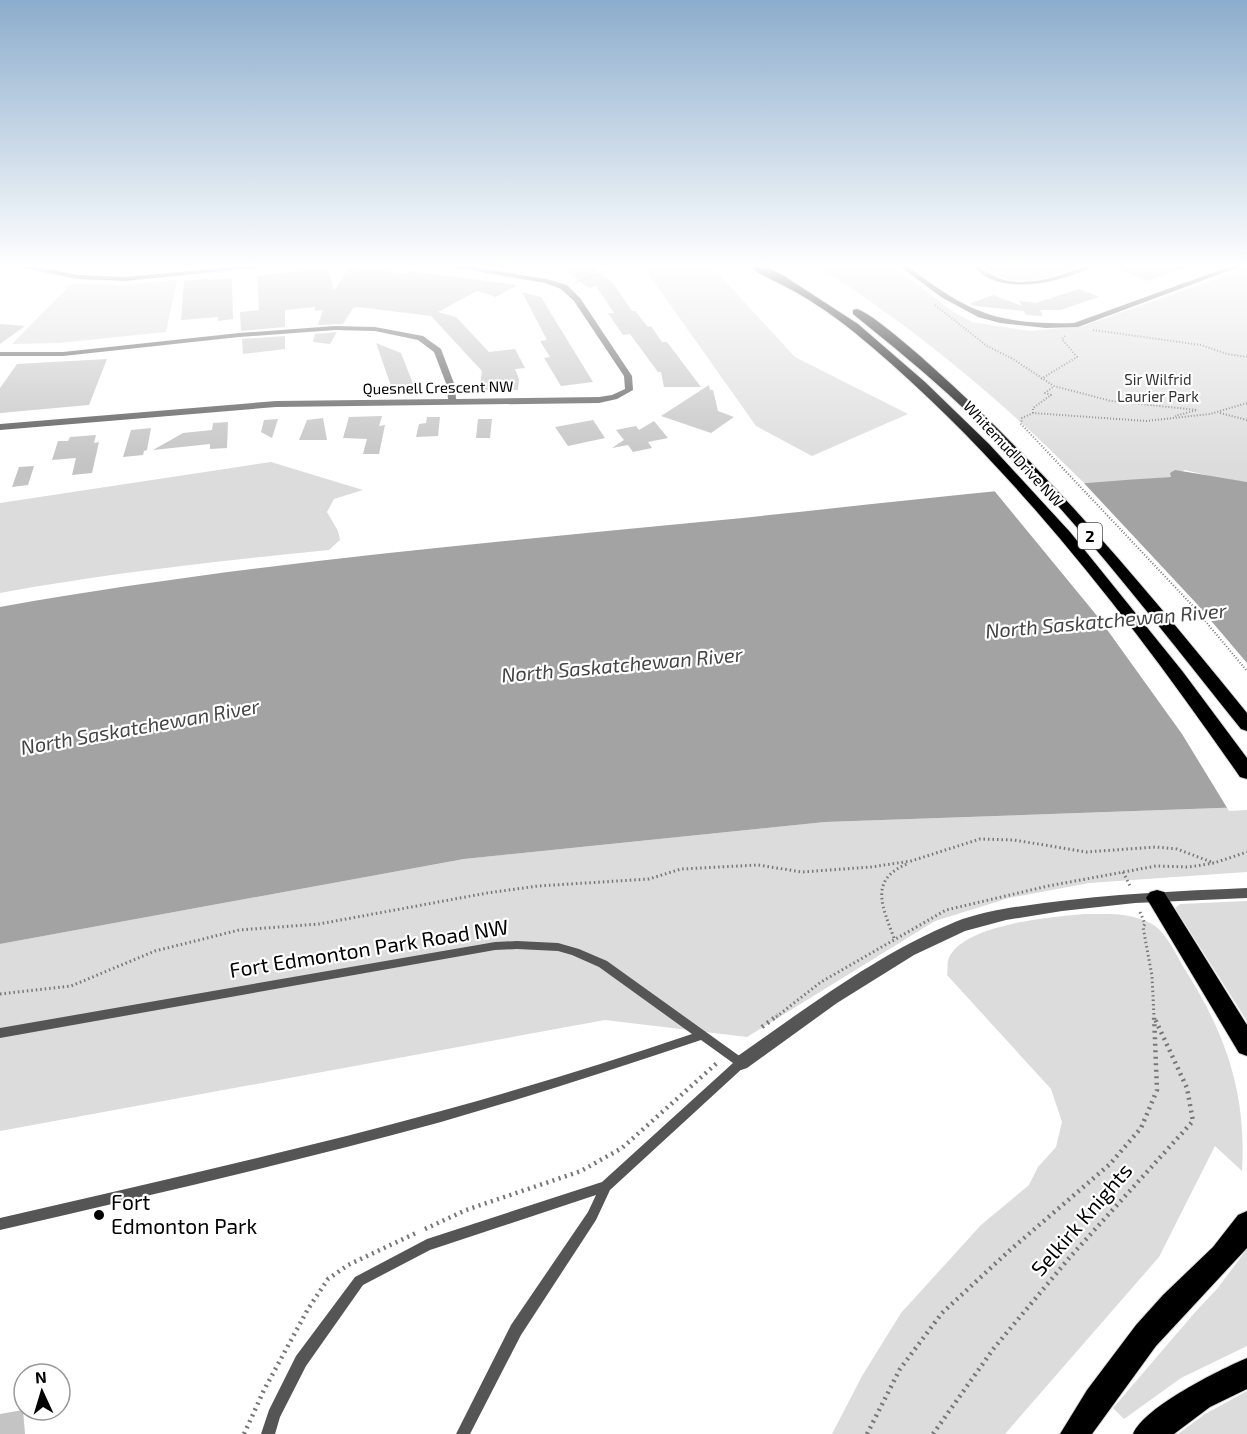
<svg xmlns="http://www.w3.org/2000/svg" width="1247" height="1434" viewBox="0 0 1247 1434" font-family="'Exo 2',sans-serif">
<style>
.green{fill:#dcdcdc}
.water{fill:#a3a3a3}
.pier{fill:#fff}
.building{fill:#c4c4c4}
.lines{fill:none;stroke-linecap:round;stroke-linejoin:round}
.motorway-casing{stroke:#dbdbdb;stroke-width:2}
.path-far2{stroke:#777;stroke-width:2;stroke-dasharray:1 2;stroke-linecap:butt}
.path-far1{stroke:#777;stroke-width:3;stroke-dasharray:1.5 3;stroke-linecap:butt}
.path{stroke:#777;stroke-width:4.5;stroke-dasharray:2 4.5;stroke-linecap:butt}
.service{fill:#555;fill-rule:evenodd}
.minor{fill:#555;fill-rule:evenodd}
.motorway{fill:#000;fill-rule:evenodd}
.poi-dot{fill:#000;stroke:#fff;stroke-width:2}
.labels{text-anchor:middle;stroke-width:4.5;stroke-linejoin:round;paint-order:stroke}
.far-park-label{font-size:15px;fill:#333;stroke:#fff}
.far-street-label{font-size:15px;fill:#000;stroke:#fff}
.shield{fill:#fff;stroke:#4c4c4c;stroke-width:1.5}
.shield-label{font-size:16px;font-weight:bold;fill:#000}
.water-label{font-size:20px;font-style:italic;fill:#444;stroke:#fff}
.near-street-label{font-size:21px;fill:#000;stroke:#fff}
.near-poi-label{font-size:21px;fill:#000;stroke:#fff;text-anchor:start}
</style>
<rect width="100%" height="100%" fill="#fff"/>
<!-- green -->
<path class="green" d="M 642,265 L 710,265 L 795,357 L 908,414 L 812,456 L 756,426 Z
M 816,265 L 891,265 L 955,313 L 972,322 L 1030,331 L 1083,326 L 1247,268 L 1247,482 L 1222,479 L 1185,470 L 1171,477 L 1085,484 C 1003,401 915,328 816,265 Z
M 978,265 L 1086,265 C 1045,278 1017,293 978,265 Z
M 177,280 L 166,332 L 59,343 L 12,344 L 71,284 L 121,285 Z
M 271,462 L 363,490 L 334,499 L 327,512 L 338,531 L 340,540 L 329,550 C 219,561 109,573 0,593 L 0,503 Z
M 1247,807 L 1247,872 L 1089,883 L 1009,898 L 935,921 L 747,1037 L 605,1020 L 0,1131 L 0,944 L 464,859 L 825,822 Z
M 1247,901 L 1247,1021 L 1175,908 L 1180,904 Z
M 1085,914 C 1109,914 1130,912 1152,924 C 1166,932 1176,954 1184,968 C 1225,1032 1247,1093 1242,1171 L 1215,1146 L 1159,1257 L 1005,1434 L 832,1434 L 862,1376 L 901,1313 L 981,1225 L 1029,1185 L 1038,1167 L 1056,1147 L 1062,1122 L 1051,1089 L 947,975 C 948,971 947,965 948,961 C 958,924 1053,917 1085,914 Z
M 1247,1249 L 1247,1346 L 1181,1378 L 1124,1419 L 1113,1408 L 1197,1310 L 1217,1289 Z
M 1247,1391 L 1247,1434 L 1178,1434 L 1205,1414 Z"/>
<!-- water -->
<path class="water" d="M 1175,470 L 1247,482 L 1247,807 L 825,822 L 464,859 L 0,944 L 0,607 C 235,565 473,544 711,521 C 864,506 1017,486 1171,477 L 1170,473 Z"/>
<!-- pier -->
<path class="pier" d="M 1082,481 L 1196,603 L 1247,663 L 1247,810 L 1229,811 L 1182,734 L 1098,617 L 992,488 Z"/>
<!-- building -->
<path class="building" d="M 579,265 L 588,265 L 613,283 L 632,311 L 635,311 L 648,327 L 651,326 L 662,342 L 667,342 L 701,387 L 664,387 L 661,372 L 658,372 L 630,334 L 623,335 L 608,313 L 614,313 L 596,286 L 589,288 L 565,270 Z
M 1109,265 L 1186,265 L 1186,267 L 1147,281 Z
M 328,267 L 334,291 L 349,267 L 374,268 L 406,274 L 410,271 L 517,285 L 496,297 L 477,291 L 438,312 L 456,317 L 489,352 L 515,349 L 525,368 L 515,369 L 519,379 L 518,390 L 479,390 L 482,371 L 431,316 L 358,307 L 353,308 L 343,324 L 318,325 L 323,310 L 315,311 L 315,307 L 285,310 L 285,327 L 241,331 L 240,312 L 259,310 L 257,276 Z
M 208,278 L 208,280 L 232,278 L 233,319 L 218,321 L 218,317 L 181,320 L 184,281 Z
M 1079,289 L 1099,297 L 1060,310 L 1040,310 L 1043,316 L 1026,315 L 1024,311 L 976,306 L 969,304 L 993,295 L 1022,306 L 1019,301 L 1036,303 Z
M 522,292 L 541,297 L 593,382 L 561,386 L 544,358 L 550,357 L 540,341 L 547,340 Z
M 0,324 L 25,326 L 0,344 Z
M 337,332 L 330,344 L 313,342 L 315,334 Z
M 285,336 L 285,349 L 243,354 L 242,339 Z
M 376,343 L 401,353 L 414,386 L 391,386 Z
M 107,359 L 89,405 L 0,413 L 0,388 L 17,364 Z
M 709,385 L 710,390 L 713,390 L 718,411 L 734,417 L 711,433 L 661,416 Z
M 382,416 L 379,426 L 385,425 L 379,454 L 363,454 L 367,439 L 343,438 L 349,417 Z
M 427,417 L 440,417 L 438,436 L 416,437 L 419,424 L 426,423 Z
M 323,418 L 327,440 L 299,440 L 307,420 Z
M 278,419 L 272,438 L 261,432 L 264,420 Z
M 478,419 L 492,419 L 490,438 L 476,438 Z
M 593,420 L 605,438 L 568,446 L 555,427 Z
M 654,421 L 668,438 L 648,442 L 652,448 L 633,452 L 628,445 L 612,448 L 624,440 L 616,430 L 636,426 L 639,430 Z
M 228,422 L 227,448 L 210,449 L 210,444 L 153,450 L 183,433 L 212,430 L 213,423 Z
M 151,428 L 147,450 L 144,451 L 143,455 L 123,457 L 131,430 Z
M 96,435 L 94,443 L 99,442 L 92,473 L 72,475 L 76,458 L 52,460 L 58,441 L 68,441 L 70,437 Z
M 34,466 L 28,485 L 12,487 L 19,467 Z
M 23,1410 L 25,1434 L 0,1434 L 0,1414 Z"/>
<g class="lines">
<!-- motorway casing -->
<g class="motorway-casing">
<path id="motorway" d="M 748,265 L 762,265 L 784,276 L 858,324 L 925,382 L 989,444 L 1070,532 L 1183,672 L 1247,758 L 1247,779 L 1240,777 C 1133,623 1016,470 872,347 C 850,328 825,309 799,294 C 783,284 762,277 748,265 Z
M 857,309 C 871,313 916,352 929,364 C 1047,469 1147,590 1247,713 L 1247,731 L 1241,729 C 1152,618 1065,503 961,406 C 926,373 890,344 853,314 L 853,310 Z
M 1157,890 L 1164,892 L 1247,1025 L 1247,1056 L 1239,1053 L 1150,904 L 1146,898 L 1150,892 Z
M 1247,1211 L 1247,1248 L 1156,1346 L 1092,1434 L 1060,1434 L 1087,1390 L 1136,1325 L 1163,1295 L 1213,1247 L 1238,1215 Z
M 1247,1358 L 1247,1389 L 1210,1407 L 1174,1434 L 1133,1434 C 1144,1407 1219,1370 1247,1358 Z"/>
</g>
<!-- path-far2 -->
<path class="path-far2" d="M 576,282 L 622,265
M 935,305 L 987,346 L 1013,359 L 1054,386 L 1111,401 L 1197,410 L 1175,416
M 1093,330 L 1201,345 L 1227,354 L 1247,357
M 1041,379 L 1077,357 L 1062,339 L 1065,336
M 1247,403 L 1210,414 L 1146,421 L 1033,413 L 1022,418 L 1021,424 L 1191,604 L 1247,671
M 1033,413 L 1033,408 L 1051,395 L 1045,393 L 1054,386
M 1220,413 L 1247,420"/>
<!-- path-far1 -->
<path class="path-far1" d="M 1123,872 L 1130,886
M 1140,912 L 1145,924 L 1143,927 L 1152,976 L 1154,1017
M 894,938 C 883,908 868,880 907,864
M 0,994 L 71,986 L 155,951 L 239,930 L 319,924 L 487,893 L 538,886 L 649,879 L 681,869 L 758,865 L 802,872 L 871,867 L 911,861 L 980,839 L 1014,840 L 1086,852 L 1156,847 L 1177,849 L 1214,863
M 776,1017 L 821,982 L 946,910 L 1048,886 L 1156,866 L 1189,867 L 1214,863 L 1247,852"/>
<!-- path -->
<path class="path" d="M 762,1027 L 778,1015
M 425,1229 L 466,1210 L 581,1171 L 622,1148 L 717,1063
M 244,1434 L 264,1390 L 308,1309 L 328,1279 L 348,1265 L 416,1233
M 867,1434 L 900,1369 L 942,1313 L 1009,1251 L 1110,1164 L 1141,1128 L 1157,1090 L 1154,1015
M 933,1434 L 994,1348 L 1070,1257 L 1193,1121 L 1187,1088 L 1155,1019"/>
<!-- service -->
<path class="service" d="M 971,265 C 981,265 990,276 1001,279 C 1030,288 1061,275 1089,265 L 1096,265 C 1066,280 1022,292 990,279 C 983,276 977,270 971,265 Z
M 517,941 L 558,943 L 579,949 L 607,961 L 745,1060 L 746,1063 L 745,1066 L 610,1190 L 596,1220 L 521,1335 L 470,1434 L 456,1434 L 511,1325 L 588,1212 L 596,1195 L 430,1250 L 363,1285 L 306,1366 L 280,1417 L 275,1434 L 261,1434 L 269,1410 L 296,1356 L 355,1277 L 427,1239 L 602,1182 L 733,1063 L 701,1040 C 615,1069 528,1097 441,1122 C 295,1162 147,1196 0,1230 L 0,1218 C 147,1184 295,1151 441,1111 C 525,1088 609,1062 692,1034 L 599,967 L 572,955 L 558,951 L 517,949 L 495,950 L 0,1038 L 0,1028 L 495,942 Z"/>
<!-- minor -->
<path class="minor" d="M 9,265 L 25,265 L 78,275 L 125,277 L 254,265 L 283,265 L 125,281 L 78,279 Z
M 442,265 L 460,265 L 546,279 L 567,285 L 580,298 L 632,376 L 633,390 L 617,399 L 599,403 L 276,407 L 0,430 L 0,424 L 276,401 L 448,399 L 447,386 L 434,352 L 418,340 L 375,331 L 335,330 L 239,337 L 63,356 L 0,356 L 0,352 L 63,352 L 239,333 L 335,326 L 375,327 L 423,336 L 441,349 L 455,386 L 456,399 L 599,397 L 612,395 L 625,389 L 624,376 L 574,301 L 561,289 L 545,283 Z
M 898,265 L 906,265 C 968,312 995,325 1074,323 L 1234,265 L 1244,265 L 1078,327 L 1046,328 L 1000,323 L 978,317 L 941,297 Z
M 1247,888 L 1247,898 L 1135,903 L 1062,911 L 1006,920 L 965,931 L 914,955 L 837,1003 L 747,1068 L 741,1070 L 735,1068 L 733,1063 L 735,1058 C 805,1009 876,955 955,922 C 983,911 1014,907 1044,903 C 1111,894 1179,891 1247,888 Z"/>
<!-- motorway -->
<use href="#motorway" class="motorway"/>
</g>
<!-- sky -->
<linearGradient id="sky" x2="0" y2="1"><stop stop-color="#8cadcc"/><stop offset="0.57" stop-color="#fff"/><stop offset="1" stop-color="#fff" stop-opacity="0"/></linearGradient>
<rect width="1247" height="466" fill="url(#sky)"/>
<!-- markers -->
<circle class="poi-dot" cx="99" cy="1215" r="6"/>
<g class="labels">
<!-- far-park labels -->
<g class="far-park-label">
<text x="1158" y="385">Sir Wilfrid<tspan x="1158" dy="17">Laurier Park</tspan></text>
</g>
<!-- far-street labels -->
<g class="far-street-label">
<text transform="translate(438 388) rotate(-1)" y="5">Quesnell Crescent NW</text>
<text transform="translate(1013 454) rotate(47)" y="5">Whitemud Drive NW</text>
</g>
<!-- shield labels -->
<rect class="shield" x="1078" y="523" width="24" height="26" rx="4.5"/>
<g class="shield-label">
<text x="1090" y="542">2</text>
</g>
<!-- water labels -->
<g class="water-label">
<text transform="translate(1106 621) rotate(-5)" y="7">North Saskatchewan River</text>
<text transform="translate(622 665) rotate(-5)" y="7">North Saskatchewan River</text>
<text transform="translate(140 727) rotate(-10)" y="7">North Saskatchewan River</text>
</g>
<!-- near-street labels -->
<g class="near-street-label">
<text transform="translate(369 949) rotate(-9)" y="7">Fort Edmonton Park Road NW</text>
<text transform="translate(1082 1220) rotate(-49)" y="7">Selkirk Knights</text>
</g>
<!-- near-poi labels -->
<g class="near-poi-label">
<text x="111" y="1210">Fort<tspan x="111" dy="24">Edmonton Park</tspan></text>
</g>
</g>
<!-- north arrow -->
<g transform="translate(42 1392) rotate(356)"><circle r="28" fill="#ffffff" stroke="#999999" stroke-width="1.5"/>
<path d="M0-4.5L10 22L0 15L-10 22Z" fill="#000000"/>
<text y="-9" font-size="16" font-weight="bold" text-anchor="middle" fill="#000000">N</text>
</g>
</svg>
